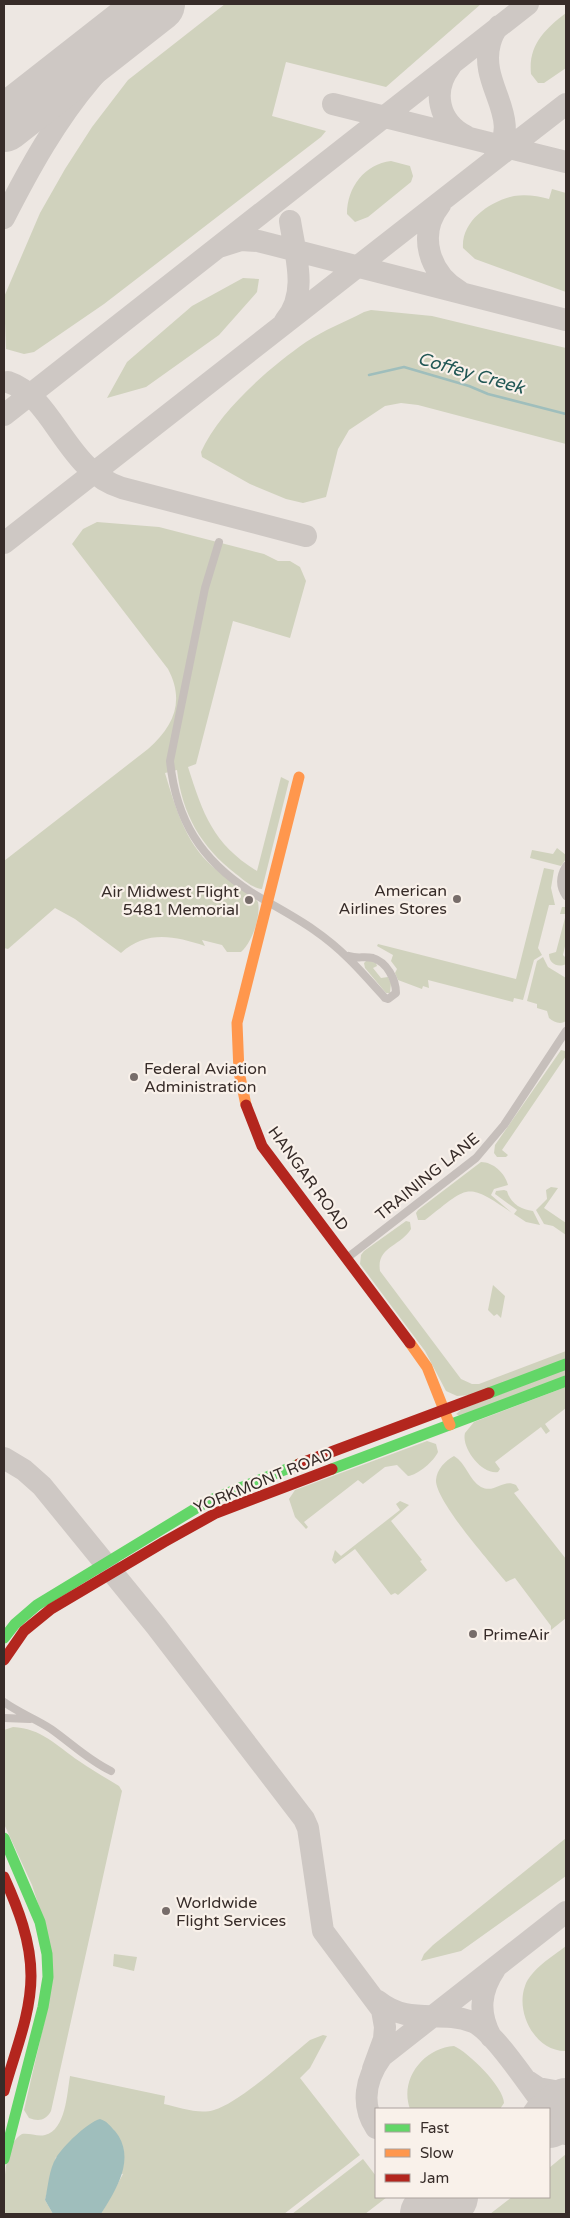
<svg xmlns="http://www.w3.org/2000/svg" width="570" height="2218" viewBox="0 0 570 2218" font-family="'Varela Round',sans-serif">
<style>
.green{fill:#d0d2bd}
.water{fill:#9fbebc}
.lines{fill:none;stroke-linecap:round;stroke-linejoin:round}
.stream{stroke:#9fbebc;stroke-width:2.5}
.taxiway{stroke:#cec8c4;stroke-width:22}
.runway{stroke:#cec8c4;stroke-width:56}
.street{stroke:#c6bfbb;stroke-width:8}
.fast{stroke:#63d668;stroke-width:11}
.slow{stroke:#ff974d;stroke-width:11}
.jam{stroke:#b3261e;stroke-width:11}
.poi-dot{fill:#776d6a;stroke:#f9f1ea;stroke-width:2}
.labels{text-anchor:middle;stroke-width:4.5;stroke-linejoin:round;paint-order:stroke}
.poi-label{font-size:16px;fill:#372c29;stroke:#f9f1ea;text-anchor:start}
.street-label{font-size:16px;fill:#372c29;stroke:#f9f1ea}
.water-label{font-size:18px;font-style:italic;fill:#215755;stroke:#f9f1ea}
</style>
<rect width="100%" height="100%" fill="#ede7e2"/>
<!-- green -->
<path class="green" d="M 225,4 L 481,4 L 386,87 L 286,62 L 272,116 L 326,131 L 321,137 L 104,304 L 34,352 L 24,354 L 6,349 L 4,297 L 40,213 L 65,169 L 92,127 L 128,80 Z
M 566,13 L 566,68 L 544,83 L 538,83 L 531,74 C 528,45 545,29 566,13 Z
M 391,161 L 410,166 L 413,176 L 411,182 L 368,217 L 355,222 L 347,214 C 347,187 365,164 391,161 Z
M 552,189 L 566,193 L 566,292 L 475,259 L 463,248 C 461,221 490,201 514,196 C 526,194 538,196 549,199 Z
M 243,278 L 259,279 L 257,292 L 219,335 L 146,387 L 107,398 L 127,362 L 192,306 Z
M 371,310 L 432,316 L 566,348 L 566,444 L 418,405 L 401,403 L 385,406 L 349,430 L 338,449 L 326,497 L 303,503 L 286,499 L 250,484 L 202,457 L 201,452 C 219,411 270,367 306,342 C 324,330 345,322 364,312 Z
M 97,522 L 159,527 L 264,554 L 278,561 L 290,561 L 300,567 L 306,581 L 290,638 L 233,621 L 196,764 L 188,767 C 203,814 213,844 257,871 L 281,777 L 289,781 L 262,889 C 252,888 244,880 236,874 C 201,847 182,814 177,770 L 165,773 C 175,806 185,842 212,866 C 226,878 246,888 258,902 C 261,916 252,943 241,952 L 227,952 L 222,945 L 202,940 L 205,946 C 174,936 147,930 121,953 L 75,919 L 55,908 L 8,949 L 4,948 L 4,861 L 148,749 C 174,726 185,701 168,669 L 72,544 L 83,529 Z
M 557,848 L 566,855 L 566,859 L 561,866 L 530,858 L 532,850 L 553,854 Z
M 544,868 L 554,870 L 551,888 L 555,905 L 549,905 L 538,948 L 542,955 L 534,960 L 523,1000 L 514,998 L 513,1002 L 428,980 L 429,988 L 423,986 L 422,989 L 398,980 L 395,973 L 397,969 L 391,961 L 393,955 L 377,946 L 378,944 L 516,979 Z
M 562,907 L 566,907 L 566,942 L 563,955 L 566,958 L 566,964 C 558,968 549,964 549,954 L 556,952 L 566,914 L 560,914 Z
M 543,957 L 548,967 L 566,978 L 566,1021 C 560,1025 554,1022 549,1018 L 547,1011 L 537,1008 L 537,1004 L 527,1001 L 537,961 Z
M 367,960 L 376,963 L 377,966 L 373,968 L 381,978 L 388,977 L 391,983 L 390,993 L 386,993 L 365,968 L 364,963 Z
M 561,1050 L 565,1051 L 566,1056 L 502,1150 L 508,1155 L 506,1157 L 497,1157 L 494,1153 L 495,1145 Z
M 481,1162 C 493,1162 505,1173 508,1185 L 494,1189 L 491,1195 L 512,1213 C 465,1180 468,1187 425,1220 L 418,1220 L 416,1213 L 418,1210 Z
M 551,1187 L 558,1188 L 544,1208 L 566,1223 L 566,1235 L 553,1226 L 544,1224 L 536,1210 L 547,1199 L 546,1190 Z
M 504,1190 L 507,1191 C 510,1203 521,1210 533,1211 L 540,1225 L 526,1222 L 514,1214 L 517,1210 L 495,1194 L 496,1191 Z
M 406,1221 L 410,1222 L 411,1229 C 401,1246 376,1247 380,1271 L 461,1379 L 472,1384 L 479,1384 L 566,1351 L 566,1359 L 470,1395 L 457,1396 L 446,1391 L 425,1351 L 360,1264 L 361,1255 L 364,1251 Z
M 493,1285 L 505,1296 L 501,1318 L 497,1314 L 494,1316 L 488,1310 Z
M 566,1369 L 566,1377 L 460,1416 L 456,1414 L 462,1409 Z
M 566,1387 L 566,1408 L 545,1424 L 550,1431 L 546,1434 L 541,1427 L 495,1462 L 500,1469 L 498,1472 C 482,1475 461,1448 465,1433 L 474,1422 Z
M 427,1441 L 436,1444 L 438,1452 C 434,1461 418,1475 408,1476 L 397,1465 L 385,1467 L 363,1484 L 358,1480 L 304,1522 L 308,1527 L 306,1529 L 295,1517 L 289,1499 L 295,1490 Z
M 454,1456 C 466,1463 469,1480 481,1487 C 495,1494 503,1478 516,1485 L 519,1490 L 514,1493 L 566,1559 L 566,1618 L 551,1630 L 551,1626 L 515,1578 L 506,1582 C 491,1563 435,1501 436,1480 C 437,1469 445,1461 454,1456 Z
M 400,1501 L 409,1505 L 391,1521 L 422,1560 L 420,1561 L 427,1570 L 398,1595 L 395,1593 L 391,1595 L 355,1549 L 335,1564 L 332,1560 L 335,1550 L 341,1556 L 400,1510 L 396,1504 Z
M 13,1727 C 41,1728 57,1746 79,1761 C 92,1770 106,1778 119,1786 L 122,1791 L 51,2111 C 46,2120 39,2122 29,2118 L 24,2110 L 48,2006 L 45,1925 L 32,1885 L 4,1824 L 4,1730 Z
M 566,1838 L 566,1876 L 461,1951 L 421,1961 L 424,1954 L 433,1945 Z
M 566,1946 L 566,2051 C 536,2052 515,2013 525,1986 C 531,1969 552,1957 566,1946 Z
M 114,1954 L 137,1957 L 134,1971 L 113,1966 Z
M 323,2035 L 327,2036 L 310,2068 L 300,2078 L 360,2155 L 284,2214 L 101,2214 L 123,2174 L 56,2157 L 45,2200 L 53,2214 L 4,2214 C 4,2195 2,2144 22,2134 C 30,2133 38,2137 45,2135 C 66,2130 67,2093 70,2076 L 165,2096 L 164,2104 C 179,2107 199,2115 214,2110 C 240,2102 287,2059 310,2040 Z
M 454,2046 C 468,2052 504,2087 504,2103 L 500,2109 L 410,2109 C 399,2079 424,2048 454,2046 Z
M 566,2154 L 566,2214 L 490,2214 L 512,2197 L 549,2197 L 549,2168 Z
M 363,2159 L 376,2176 L 376,2197 L 387,2197 L 365,2214 L 292,2214 Z"/>
<!-- water -->
<path class="water" d="M 100,2119 C 107,2121 110,2126 115,2131 C 137,2158 116,2190 101,2214 L 53,2214 L 45,2200 C 48,2187 49,2169 56,2158 C 63,2146 88,2122 100,2119 Z"/>
<g class="lines">
<!-- stream -->
<path class="stream" d="M 369,375 L 404,367 L 469,386 L 488,394 L 566,414"/>
<!-- taxiway -->
<path class="taxiway" d="M 450,67 C 432,91 438,122 466,136
M 333,104 L 566,162
M 510,143 L 522,138 L 566,104
M 494,158 C 525,116 478,87 490,43 C 492,36 494,31 499,26
M 440,205 C 417,234 429,273 459,291
M 4,218 C 29,169 56,120 91,79 C 114,52 138,28 163,4
M 222,246 L 241,240 L 258,241 L 566,320
M 285,321 C 309,293 295,254 290,221
M 8,382 C 54,397 66,471 122,488 L 306,536
M 4,415 L 528,4
M 4,543 L 522,138
M 4,1458 L 24,1470 L 42,1486 L 156,1626 L 304,1819 L 308,1828 L 323,1931 L 382,2010 L 385,2027 L 384,2039 L 373,2069
M 378,2001 C 409,2026 439,2009 473,2022 C 494,2031 531,2089 547,2109
M 491,2037 C 478,2013 480,1991 495,1969
M 526,2080 L 538,2088 L 566,2093
M 549,2112 L 566,2134
M 376,2128 C 360,2104 366,2078 382,2056 L 566,1912
M 459,2214 L 465,2197"/>
<!-- runway -->
<path class="runway" d="M 4,124 L 157,4
M 549,2120 L 566,2106
M 428,2214 L 450,2197"/>
<!-- street -->
<path class="street" d="M 219,542 L 205,588 L 170,761 C 176,820 201,860 251,892 C 272,905 294,916 314,930 C 343,950 361,971 385,998 L 388,999 L 396,993 C 396,980 387,962 373,958 C 364,956 357,959 349,956
M 566,866 C 560,876 559,886 566,896
M 347,1258 L 476,1158 L 504,1125 L 566,1031
M 4,1702 C 19,1713 36,1719 51,1729 C 71,1743 88,1760 111,1771
M 4,1718 L 30,1719"/>
<!-- fast -->
<path class="fast" d="M 489,1393 L 566,1364
M 332,1469 L 566,1381
M 4,1638 L 15,1624 L 37,1605 L 208,1501 L 299,1464
M 4,1838 L 40,1922 L 47,1954 L 48,1977 L 43,2007 L 4,2159"/>
<!-- slow -->
<path class="slow" d="M 246,1105 L 239,1072 L 237,1023 L 299,777
M 410,1343 L 427,1367 L 450,1425"/>
<!-- jam -->
<path class="jam" d="M 246,1105 L 262,1146 L 410,1343
M 299,1464 L 489,1393
M 4,1660 L 24,1631 L 51,1609 L 164,1542 L 216,1513 L 332,1469
M 4,1877 C 18,1908 31,1941 31,1976 C 31,2015 14,2054 4,2091"/>
</g>
<!-- markers -->
<g class="poi-dot">
<circle cx="457" cy="899" r="5"/>
<circle cx="249" cy="900" r="5"/>
<circle cx="134" cy="1077" r="5"/>
<circle cx="473" cy="1634" r="5"/>
<circle cx="166" cy="1911" r="5"/>
</g>
<g class="labels">
<!-- poi labels -->
<g class="poi-label">
<text x="447" y="896" text-anchor="end">American<tspan x="447" dy="18">Airlines Stores</tspan></text>
<text x="239" y="897" text-anchor="end">Air Midwest Flight<tspan x="239" dy="18">5481 Memorial</tspan></text>
<text x="144" y="1074">Federal Aviation<tspan x="144" dy="18">Administration</tspan></text>
<text x="483" y="1640">PrimeAir</text>
<text x="176" y="1908">Worldwide<tspan x="176" dy="18">Flight Services</tspan></text>
</g>
<!-- street labels -->
<g class="street-label">
<text transform="translate(427 1176) rotate(-39)" y="6">TRAINING LANE</text>
<text transform="translate(309 1178) rotate(54)" y="6">HANGAR ROAD</text>
<text transform="translate(263 1480) rotate(-22)" y="6">YORKMONT ROAD</text>
</g>
<!-- water labels -->
<g class="water-label">
<text transform="translate(471 373) rotate(16)" y="6">Coffey Creek</text>
</g>
</g>
<!-- border -->
<rect width="570" height="2218" fill="none" stroke="#372c29" stroke-width="10"/>
<!-- legend -->
<rect x="375" y="2108" width="175" height="90" fill="#f9f1ea" stroke="#aba29d"/>
<rect x="385" y="2124" width="25" height="8" fill="#63d668" stroke="#aba29d"/>
<text x="420" y="2133" font-size="15" fill="#372c29">Fast</text>
<rect x="385" y="2149" width="25" height="8" fill="#ff974d" stroke="#aba29d"/>
<text x="420" y="2158" font-size="15" fill="#372c29">Slow</text>
<rect x="385" y="2174" width="25" height="8" fill="#b3261e" stroke="#aba29d"/>
<text x="420" y="2183" font-size="15" fill="#372c29">Jam</text>
</svg>
